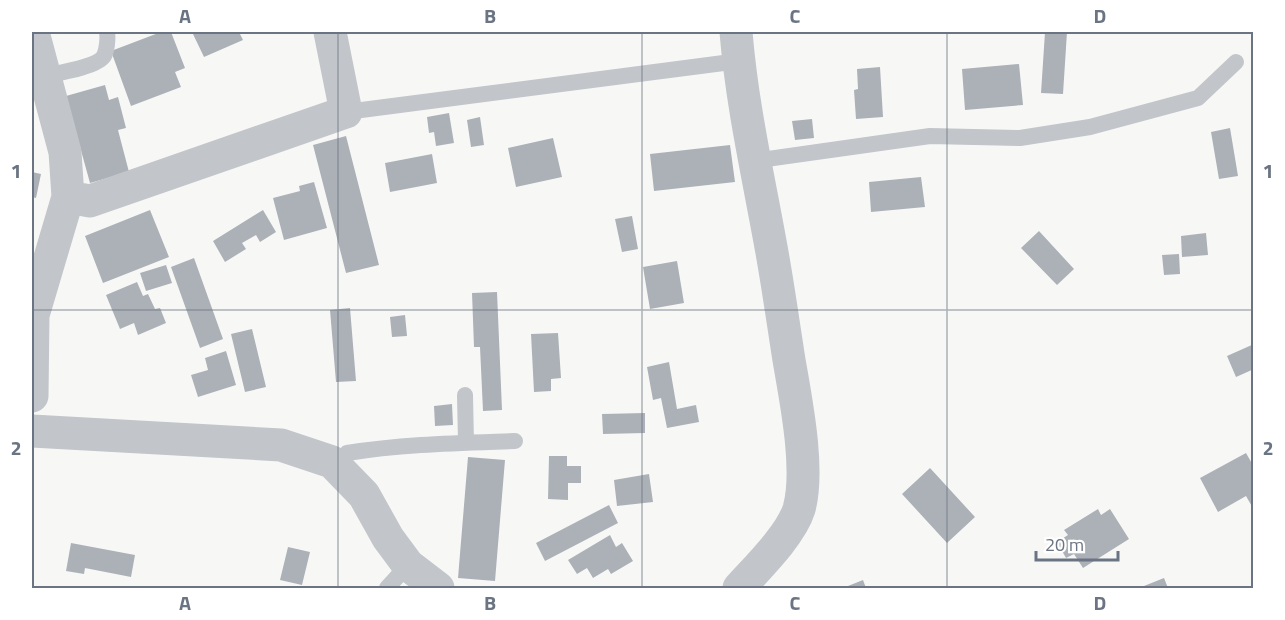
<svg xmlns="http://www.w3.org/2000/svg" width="1285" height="620" viewBox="0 0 1285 620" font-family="'Titillium Web',sans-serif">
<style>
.building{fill:#acb1b7}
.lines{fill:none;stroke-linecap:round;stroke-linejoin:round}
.lane{stroke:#c2c5c9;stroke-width:16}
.street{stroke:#c2c5c9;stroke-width:33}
.grid{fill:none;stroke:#6b7483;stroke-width:1.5;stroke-opacity:0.55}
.neatline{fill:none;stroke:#6b7483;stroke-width:2}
.grid-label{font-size:20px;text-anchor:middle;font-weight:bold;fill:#6b7483}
</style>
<rect width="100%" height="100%" fill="#f7f8f6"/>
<!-- building -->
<path class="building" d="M 161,32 L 171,32 L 185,68 L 175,72 L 181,87 L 131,106 L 111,51 Z
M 192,32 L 239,32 L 243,40 L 204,57 Z
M 1045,32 L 1067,32 L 1063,94 L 1041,93 Z
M 1019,64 L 1023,105 L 965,110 L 962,69 Z
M 880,67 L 883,117 L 856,119 L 854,90 L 858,89 L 857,69 Z
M 105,85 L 109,100 L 118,97 L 126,128 L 118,130 L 129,172 L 90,183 L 66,96 Z
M 449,113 L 454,143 L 436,146 L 434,132 L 429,133 L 427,117 Z
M 480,117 L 484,145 L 471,147 L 467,120 Z
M 812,119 L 814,138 L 795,140 L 792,121 Z
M 1230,128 L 1238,176 L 1219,179 L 1211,132 Z
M 346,136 L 379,265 L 346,273 L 313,145 Z
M 553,138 L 562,177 L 516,187 L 508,148 Z
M 730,145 L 735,182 L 654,191 L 650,154 Z
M 432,154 L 437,183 L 390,192 L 385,163 Z
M 32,172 L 41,174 L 36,198 L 32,197 Z
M 921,177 L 925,207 L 871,212 L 869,182 Z
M 314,182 L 327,228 L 284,240 L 273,198 L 300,191 L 299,186 Z
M 150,210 L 169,257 L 103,283 L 85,236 Z
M 263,210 L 276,232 L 260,242 L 256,235 L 242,243 L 246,249 L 225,262 L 213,241 Z
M 632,216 L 638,249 L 622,252 L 615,219 Z
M 1039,231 L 1074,269 L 1057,285 L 1021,248 Z
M 1206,233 L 1208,255 L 1182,257 L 1181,236 Z
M 1179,254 L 1180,274 L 1164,275 L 1162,255 Z
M 194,258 L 223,339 L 200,348 L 171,267 Z
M 677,261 L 684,303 L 650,309 L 643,267 Z
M 166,265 L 172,283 L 146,291 L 140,273 Z
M 137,282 L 143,296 L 148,294 L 155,309 L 160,308 L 166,323 L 138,335 L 134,323 L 120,329 L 106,295 Z
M 497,292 L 502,410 L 483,411 L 480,347 L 474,347 L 472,293 Z
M 350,308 L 356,381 L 336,382 L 330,310 Z
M 405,315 L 407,336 L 392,337 L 390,317 Z
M 252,329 L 266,387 L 245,392 L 231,334 Z
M 558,333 L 561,378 L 551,379 L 551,391 L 534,392 L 531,334 Z
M 1254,344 L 1254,369 L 1236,377 L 1227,356 Z
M 226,351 L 236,385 L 198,397 L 191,375 L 208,370 L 205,358 Z
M 669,362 L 677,409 L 696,405 L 699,422 L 667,428 L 661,398 L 653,400 L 647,367 Z
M 452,404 L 453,425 L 435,426 L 434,406 Z
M 645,413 L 645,433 L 603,434 L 602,414 Z
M 1246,453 L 1254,467 L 1254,510 L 1246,496 L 1218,512 L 1200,478 Z
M 549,456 L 567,456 L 567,466 L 581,466 L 581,483 L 568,483 L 568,500 L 548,499 Z
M 468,457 L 505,460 L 495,581 L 458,578 Z
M 930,468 L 975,517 L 947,543 L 902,494 Z
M 649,474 L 653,502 L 617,506 L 614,480 Z
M 609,505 L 618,523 L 545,561 L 536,543 Z
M 1098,509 L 1101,515 L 1110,509 L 1129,539 L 1083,568 L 1074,554 L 1066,558 L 1057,542 L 1068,535 L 1064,530 Z
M 610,535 L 616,547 L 622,543 L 633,561 L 611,574 L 608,569 L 593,578 L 587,568 L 577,574 L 568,560 Z
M 71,543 L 135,555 L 131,577 L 85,568 L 84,574 L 66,571 Z
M 288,547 L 310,552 L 302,585 L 280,580 Z
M 1164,578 L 1168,588 L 1139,588 Z
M 863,580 L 866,588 L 843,588 Z"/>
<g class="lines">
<!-- lane -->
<path class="lane" d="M 44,76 C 58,73 97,67 104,56 C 107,50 108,38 107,32
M 346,112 L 739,61
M 753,161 L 930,136 L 1020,138 L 1090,127 L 1198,98 L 1236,62
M 465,395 L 466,443
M 337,467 L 347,453 C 402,444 459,443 515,441
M 387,588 L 408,565"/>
<!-- street -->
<path class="street" d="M 736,32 C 742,105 758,175 771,247 C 778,285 783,322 789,360 C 796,401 810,470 799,509 C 791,535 757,568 739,588
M 68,197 L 90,201 L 346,112 L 330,32
M 32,396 L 33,315 L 68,197 L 65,152 L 33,32
M 32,431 L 281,445 L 332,462 L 364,495 L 388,538 L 408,565 L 438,588"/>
</g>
<!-- grid -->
<path class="grid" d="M 338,32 L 338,588M 642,32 L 642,588M 947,32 L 947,588M 32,310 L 1254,310"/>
<!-- border -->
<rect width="1285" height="620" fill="none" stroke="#ffffff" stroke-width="66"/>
<!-- scale -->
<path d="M1036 551v9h82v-9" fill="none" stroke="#6b7483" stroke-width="3"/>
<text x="1045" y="551" font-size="18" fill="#6b7483" stroke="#ffffff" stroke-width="4.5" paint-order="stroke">20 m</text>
<rect x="33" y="33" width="1219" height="554" class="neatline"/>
<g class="grid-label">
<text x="185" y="23">A</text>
<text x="490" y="23">B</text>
<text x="795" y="23">C</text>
<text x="1100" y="23">D</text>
<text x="16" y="178">1</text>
<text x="1268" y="178">1</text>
<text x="16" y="455">2</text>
<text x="1268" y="455">2</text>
<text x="185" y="610">A</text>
<text x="490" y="610">B</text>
<text x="795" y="610">C</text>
<text x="1100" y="610">D</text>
</g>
</svg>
